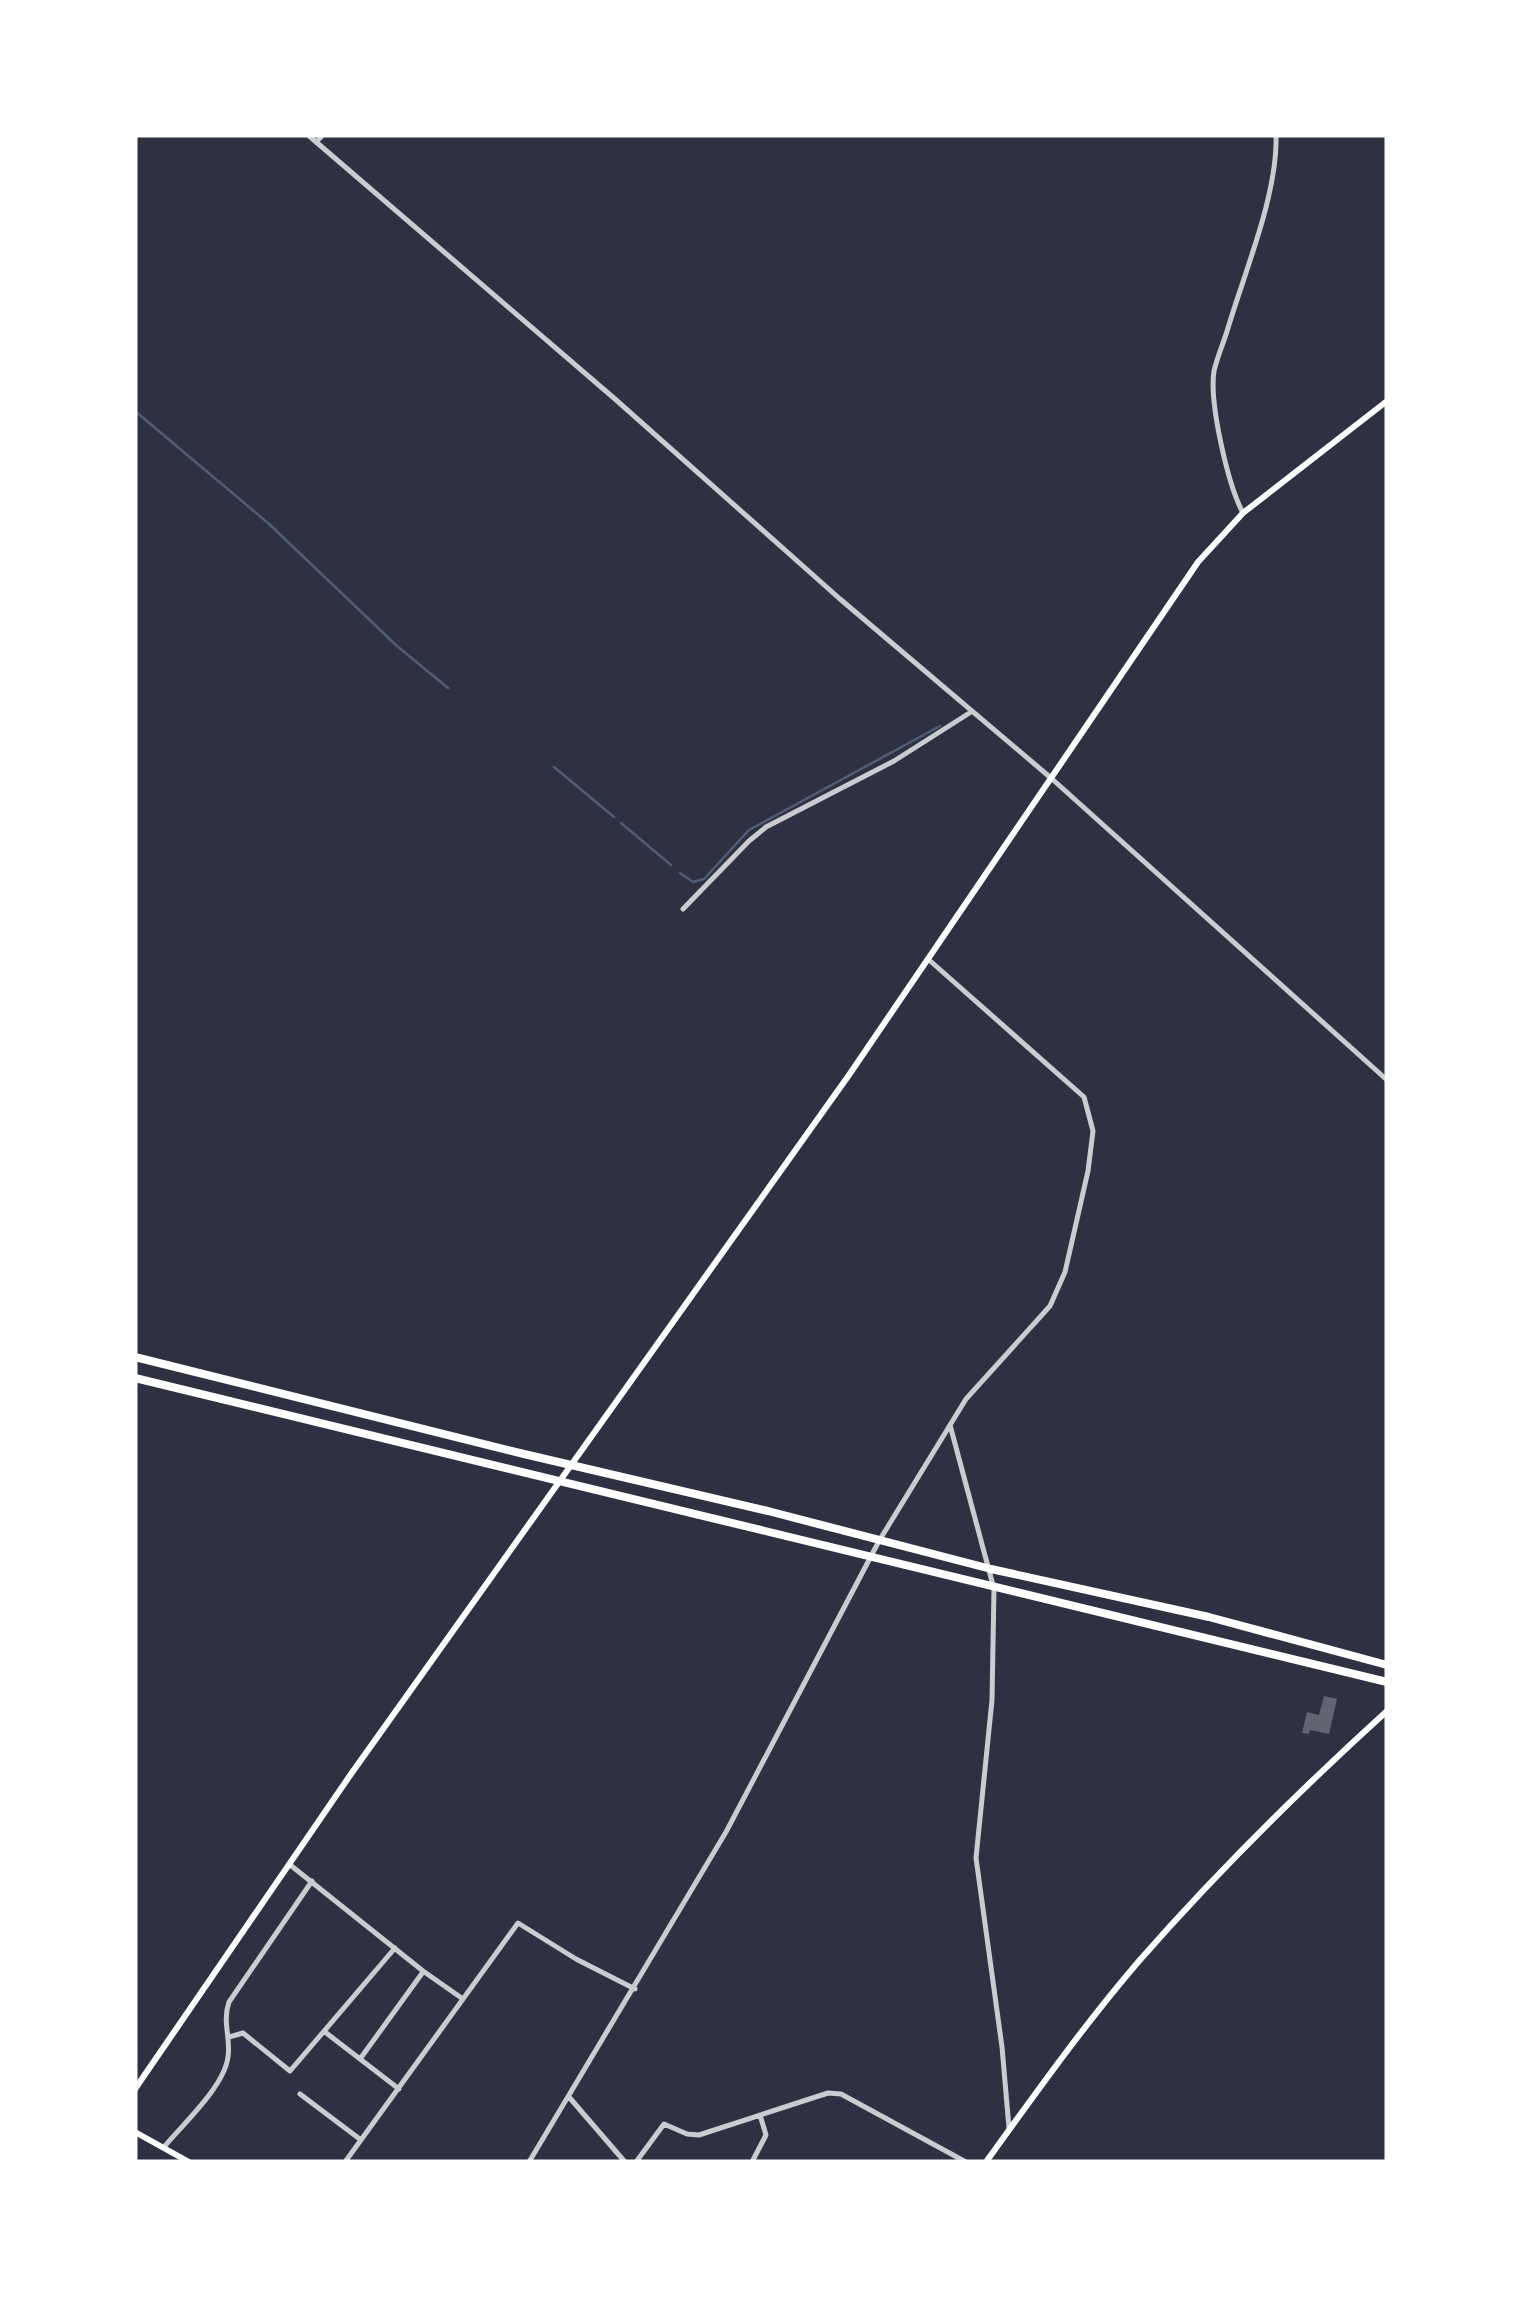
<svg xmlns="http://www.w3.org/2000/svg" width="1522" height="2297" viewBox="0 0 1522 2297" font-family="Barlow,sans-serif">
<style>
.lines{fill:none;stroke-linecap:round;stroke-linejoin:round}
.stream{stroke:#4f5d75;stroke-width:2.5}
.building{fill:#626471}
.minor{stroke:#caccd0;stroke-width:5}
.tertiary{stroke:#caccd0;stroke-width:5}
.secondary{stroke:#fff;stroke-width:6}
.trunk{stroke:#fff;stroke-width:8}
</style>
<rect width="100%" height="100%" fill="#2d3142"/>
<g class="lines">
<!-- stream -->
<path class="stream" d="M 135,411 L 268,523 L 397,646 L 448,688
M 554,767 L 614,817
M 621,823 L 671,865
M 680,873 L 693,882 L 704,879 L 749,830 L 940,726"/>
</g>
<!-- building -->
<path class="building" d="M 1324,1696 L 1337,1699 L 1329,1734 L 1310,1730 L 1309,1734 L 1302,1733 L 1307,1712 L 1319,1715 Z"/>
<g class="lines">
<!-- minor -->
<path class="minor" d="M 316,142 L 323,135
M 1243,513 C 1228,485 1209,403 1214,371 C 1217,357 1224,342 1228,328 C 1245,271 1278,193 1276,135
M 1051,778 L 1387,1080
M 683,909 L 749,841 L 766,827 L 894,761 L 971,712
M 950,1425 L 994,1589 L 992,1700 L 976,1858 L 1002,2047 L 1009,2128
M 289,1864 L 423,1971 L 463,1999
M 325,2032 L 399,2089
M 229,2037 L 243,2033 L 290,2071 L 395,1948
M 360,2059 L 423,1972
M 300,2094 L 361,2140
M 569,2097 L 625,2162
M 164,2147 C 183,2124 224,2087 228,2057 C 231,2038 222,2022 229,2002 L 312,1881
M 345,2162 L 518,1923 L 576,1959 L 635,1989
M 529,2162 L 726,1832 L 879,1541 L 966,1399 L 1050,1306 L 1065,1272 L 1088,1171 L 1093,1131 L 1084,1097 L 928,959
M 636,2162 L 664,2124 L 687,2134 L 699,2135 L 828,2093 L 841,2094 L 966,2162
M 752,2162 L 766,2135 L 760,2115"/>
<!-- tertiary -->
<path class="tertiary" d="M 308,135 L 615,399 L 840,599 L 1051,778"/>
<!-- secondary -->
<path class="secondary" d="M 135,2089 L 351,1774 L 849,1075 L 1198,562 L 1243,513 L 1387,401
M 135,2132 L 189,2162
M 986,2162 C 1035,2094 1084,2025 1139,1961 C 1217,1872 1300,1790 1387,1711"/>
<!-- trunk -->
<path class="trunk" d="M 135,1357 L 524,1454 L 768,1511 L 991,1569 L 1209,1617 L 1387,1665
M 135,1378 L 1387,1682"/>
</g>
<!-- border -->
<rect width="1522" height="2297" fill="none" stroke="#ffffff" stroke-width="275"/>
</svg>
